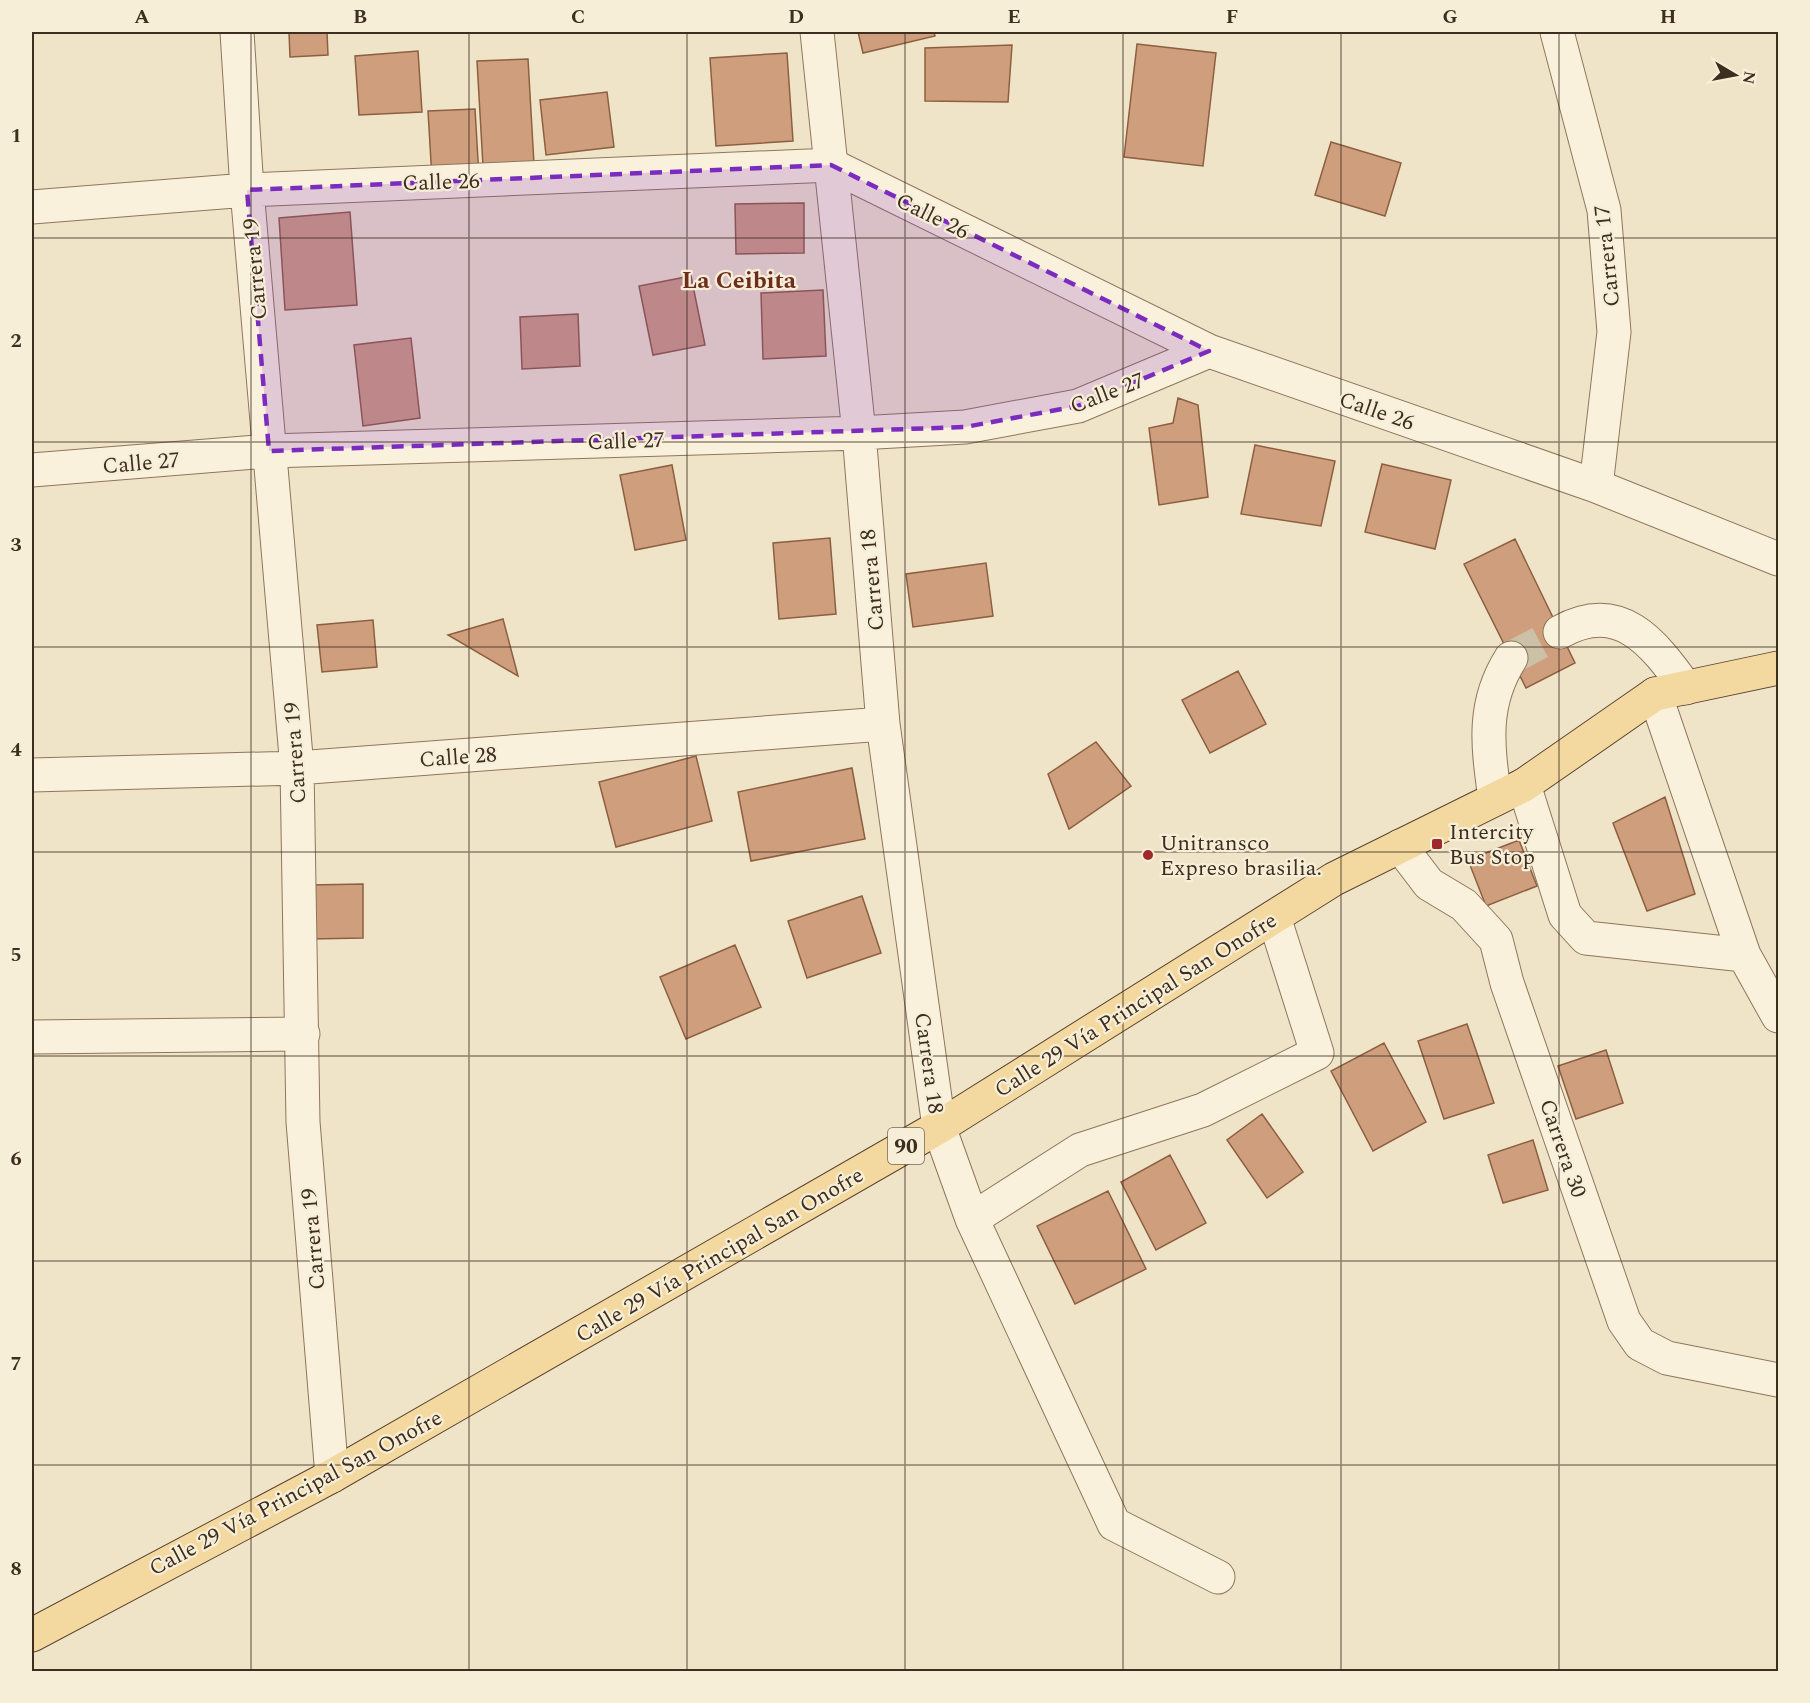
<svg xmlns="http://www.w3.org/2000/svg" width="1810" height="1703" viewBox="0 0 1810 1703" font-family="Spectral,serif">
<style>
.building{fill:#cf9f7d;stroke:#8d5f41;stroke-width:1.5}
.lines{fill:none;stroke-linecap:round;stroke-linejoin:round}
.minor-tunnel{stroke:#ccc0a6;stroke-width:33;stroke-dasharray:33 16;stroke-linecap:butt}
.minor-casing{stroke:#8d765c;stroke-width:35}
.major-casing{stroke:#5b4430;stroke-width:35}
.minor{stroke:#faf1dc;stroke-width:33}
.major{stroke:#f3d9a0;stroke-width:33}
.marked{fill:#7b2cbf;fill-opacity:0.2;stroke:#7b2cbf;stroke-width:4.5;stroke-dasharray:12 8;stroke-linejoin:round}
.grid{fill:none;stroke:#3d2e20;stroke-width:1.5;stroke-opacity:0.55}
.poi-dot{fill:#9e2a2b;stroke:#f7eed8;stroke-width:2}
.labels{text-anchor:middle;stroke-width:4.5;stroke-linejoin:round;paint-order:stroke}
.shield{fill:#f7eed8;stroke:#756857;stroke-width:1.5}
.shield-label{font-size:21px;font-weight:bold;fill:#3d2e20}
.street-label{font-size:22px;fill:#3d2e20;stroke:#f7eed8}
.poi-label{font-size:22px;fill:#3d2e20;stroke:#f7eed8;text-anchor:start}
.neighbourhood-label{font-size:24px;font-weight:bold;fill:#6b2e1e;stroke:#f7eed8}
.neatline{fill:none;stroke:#3d2e20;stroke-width:2}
.grid-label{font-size:20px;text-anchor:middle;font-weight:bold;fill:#3d2e20}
</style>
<rect width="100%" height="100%" fill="#f0e4c8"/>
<!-- building -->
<path class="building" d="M 289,32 L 327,32 L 328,55 L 290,57 Z
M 858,32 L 934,32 L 935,36 L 863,53 Z
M 1137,44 L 1216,53 L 1203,166 L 1124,157 Z
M 1012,45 L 1008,102 L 925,101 L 925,48 Z
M 418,51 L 422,112 L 359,115 L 355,56 Z
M 787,53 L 793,141 L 716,146 L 710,58 Z
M 528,59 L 534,164 L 483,166 L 477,61 Z
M 607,92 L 614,147 L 546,155 L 540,100 Z
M 475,109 L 479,177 L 432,179 L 428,111 Z
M 1331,142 L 1401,163 L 1385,216 L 1315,195 Z
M 804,203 L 804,253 L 736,254 L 735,204 Z
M 350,212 L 357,305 L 285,310 L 279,218 Z
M 691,276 L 705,345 L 653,355 L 639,286 Z
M 823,290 L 826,356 L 763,359 L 761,293 Z
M 578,314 L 580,366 L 522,369 L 520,317 Z
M 411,338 L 420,418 L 363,426 L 354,345 Z
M 1178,398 L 1198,405 L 1208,497 L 1159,505 L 1149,428 L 1173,423 Z
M 1255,445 L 1335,461 L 1321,526 L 1241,514 Z
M 1382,464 L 1451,480 L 1435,549 L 1365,532 Z
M 672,465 L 686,540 L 635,550 L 620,475 Z
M 830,538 L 836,614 L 779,619 L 773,543 Z
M 1515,539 L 1575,663 L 1526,688 L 1464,564 Z
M 986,563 L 993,616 L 913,627 L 906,574 Z
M 503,619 L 518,676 L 448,635 Z
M 373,620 L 377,667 L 322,672 L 317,625 Z
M 1238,671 L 1266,724 L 1210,753 L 1182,700 Z
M 1096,742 L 1131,786 L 1069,829 L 1048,774 Z
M 696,756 L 712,821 L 616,847 L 599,782 Z
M 852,768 L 865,839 L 751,861 L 738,792 Z
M 1665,797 L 1695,894 L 1647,911 L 1613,823 Z
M 1519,840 L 1537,886 L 1486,906 L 1468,860 Z
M 363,884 L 363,938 L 311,939 L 310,885 Z
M 862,896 L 881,953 L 807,978 L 788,921 Z
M 735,945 L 761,1007 L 686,1039 L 660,977 Z
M 1467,1024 L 1494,1103 L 1444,1119 L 1418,1041 Z
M 1384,1043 L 1426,1122 L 1373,1151 L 1331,1071 Z
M 1606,1050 L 1623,1103 L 1576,1119 L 1558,1066 Z
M 1262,1114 L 1303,1172 L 1267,1198 L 1227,1140 Z
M 1533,1140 L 1548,1190 L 1503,1203 L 1488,1155 Z
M 1170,1155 L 1206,1223 L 1156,1250 L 1121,1182 Z
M 1108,1191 L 1146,1269 L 1075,1304 L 1037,1226 Z"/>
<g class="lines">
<!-- minor-tunnel -->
<path class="minor-tunnel" d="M 1511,658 L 1560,632"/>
<!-- minor casing -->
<g class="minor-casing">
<path id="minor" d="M 237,32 L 247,190 L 297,768 L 303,1122 L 332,1476
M 817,32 L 859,433 L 883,724 L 939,1127 L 972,1219 L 1114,1524 L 1218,1577
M 1557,32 L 1604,210 L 1614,332 L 1596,486
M 32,207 L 247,190 L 831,165 L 1209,351 L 1596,486 L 1778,559
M 32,470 L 269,451 L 859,433 L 965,427 L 1078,406 L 1209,351
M 1560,632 C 1620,599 1653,642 1686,688
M 1655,694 L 1744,955 L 1778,1016
M 32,775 L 297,768 L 883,724
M 1524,785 L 1565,915 L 1586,938 L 1744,955
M 1495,799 C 1488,747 1481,705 1511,658
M 1400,846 L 1429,884 L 1464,905 L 1496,940 L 1507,983 L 1624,1321 L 1640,1344 L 1667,1358 L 1778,1380
M 32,1037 L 303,1034
M 972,1219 L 1080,1150 L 1203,1110 L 1317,1053 L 1274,917"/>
</g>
<!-- major casing -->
<g class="major-casing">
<path id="major" d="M 32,1635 L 332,1476 L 939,1127 L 1334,879 L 1524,785 L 1655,694 L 1778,668"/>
</g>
<!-- minor -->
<use href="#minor" class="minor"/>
<!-- major -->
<use href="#major" class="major"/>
</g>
<!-- marked area -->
<path class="marked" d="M 831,165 L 1209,351 L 1078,406 L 965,427 L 269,451 L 247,190 Z"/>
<!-- grid -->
<path class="grid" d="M 251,32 L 251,1672M 469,32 L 469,1672M 687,32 L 687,1672M 905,32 L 905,1672M 1123,32 L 1123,1672M 1341,32 L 1341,1672M 1559,32 L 1559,1672M 32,238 L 1778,238M 32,442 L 1778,442M 32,647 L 1778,647M 32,852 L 1778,852M 32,1056 L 1778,1056M 32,1261 L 1778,1261M 32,1465 L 1778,1465"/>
<!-- markers -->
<g class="poi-dot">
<rect x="1431" y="838" width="12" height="12" rx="3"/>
<circle cx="1148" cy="855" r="6"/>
</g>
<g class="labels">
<!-- shield labels -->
<rect class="shield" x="888" y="1128" width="36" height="36" rx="4.5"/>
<g class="shield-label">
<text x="906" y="1153">90</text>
</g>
<!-- street labels -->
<g class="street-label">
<text transform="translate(441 181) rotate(-2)" y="8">Calle 26</text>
<text transform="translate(933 215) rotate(26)" y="8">Calle 26</text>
<text transform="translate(1606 256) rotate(-96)" y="8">Carrera 17</text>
<text transform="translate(254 269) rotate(-95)" y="8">Carrera 19</text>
<text transform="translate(1107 392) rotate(-21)" y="8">Calle 27</text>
<text transform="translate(1377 410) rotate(19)" y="8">Calle 26</text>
<text transform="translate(626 440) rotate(-2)" y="8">Calle 27</text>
<text transform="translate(141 462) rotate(-5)" y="8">Calle 27</text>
<text transform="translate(871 580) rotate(-95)" y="8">Carrera 18</text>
<text transform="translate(294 753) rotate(-94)" y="8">Carrera 19</text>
<text transform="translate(458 756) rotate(-4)" y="8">Calle 28</text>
<text transform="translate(1135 1004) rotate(-32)" y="8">Calle 29 Vía Principal San Onofre</text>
<text transform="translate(930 1063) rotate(82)" y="8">Carrera 18</text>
<text transform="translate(1564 1148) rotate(71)" y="8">Carrera 30</text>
<text transform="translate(312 1239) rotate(-95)" y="8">Carrera 19</text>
<text transform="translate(719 1254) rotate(-30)" y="8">Calle 29 Vía Principal San Onofre</text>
<text transform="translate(295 1492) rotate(-28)" y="8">Calle 29 Vía Principal San Onofre</text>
</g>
<!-- poi labels -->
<g class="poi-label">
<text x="1449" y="839">Intercity<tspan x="1449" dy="25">Bus Stop</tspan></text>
<text x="1160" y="850">Unitransco<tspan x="1160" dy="25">Expreso brasilia.</tspan></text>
</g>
<!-- neighbourhood labels -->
<g class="neighbourhood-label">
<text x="739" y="288">La Ceibita</text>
</g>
</g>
<!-- border -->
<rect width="1810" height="1703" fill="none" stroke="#f7eed8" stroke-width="66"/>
<!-- north arrow -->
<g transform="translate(1735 75) rotate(100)" stroke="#f7eed8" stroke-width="4.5" paint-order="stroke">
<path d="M0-4.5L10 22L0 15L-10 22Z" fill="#3d2e20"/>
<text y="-9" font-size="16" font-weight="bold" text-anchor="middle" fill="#3d2e20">N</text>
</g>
<rect x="33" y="33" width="1744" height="1637" class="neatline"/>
<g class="grid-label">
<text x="142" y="23">A</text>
<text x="360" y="23">B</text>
<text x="578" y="23">C</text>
<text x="796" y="23">D</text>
<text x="1014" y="23">E</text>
<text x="1232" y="23">F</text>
<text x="1450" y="23">G</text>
<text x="1668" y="23">H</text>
<text x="16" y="142">1</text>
<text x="16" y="347">2</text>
<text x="16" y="551">3</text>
<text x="16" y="756">4</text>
<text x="16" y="961">5</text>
<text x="16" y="1165">6</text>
<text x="16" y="1370">7</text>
<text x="16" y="1575">8</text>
</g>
</svg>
